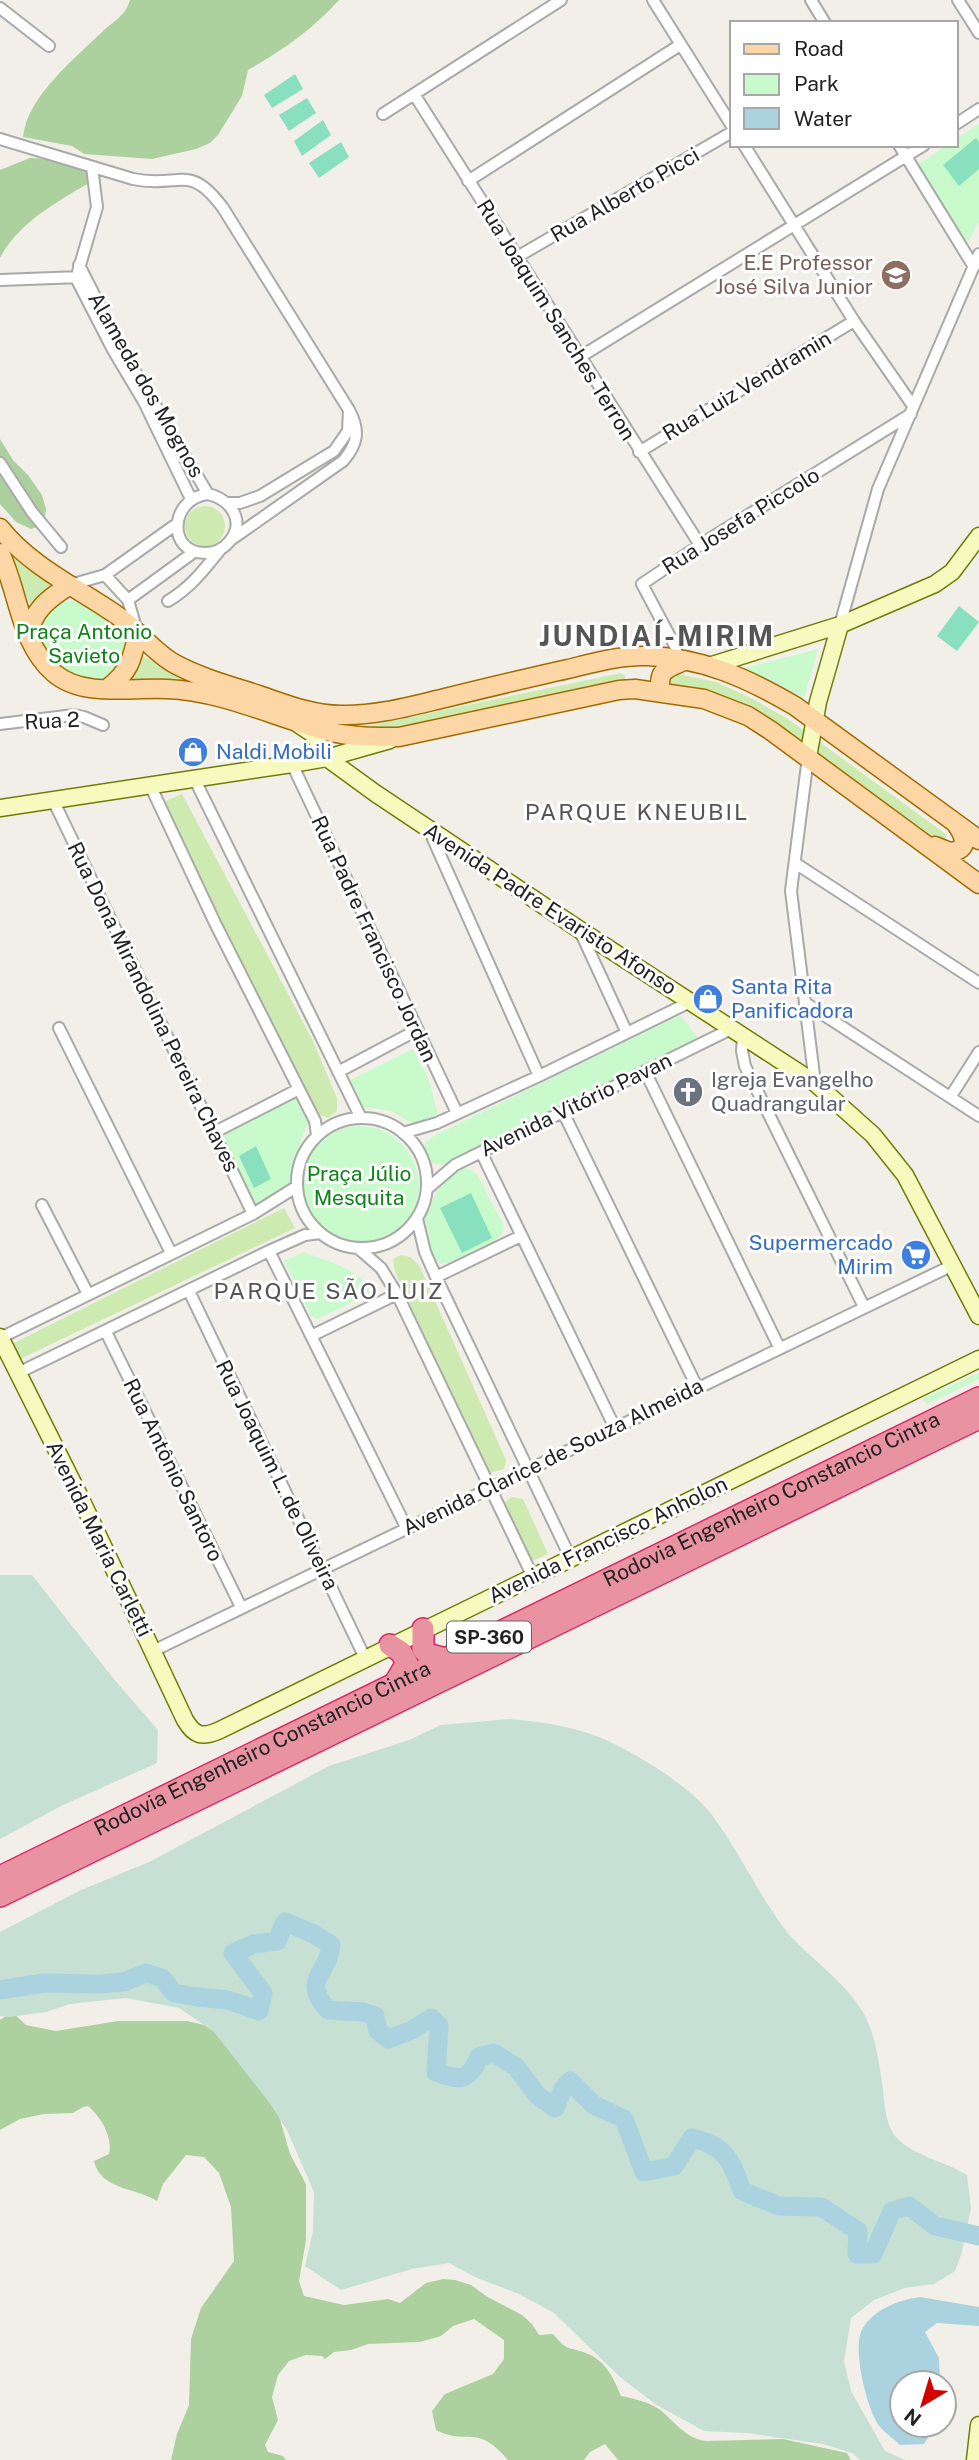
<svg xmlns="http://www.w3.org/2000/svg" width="979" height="2460" viewBox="0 0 979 2460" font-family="'Public Sans',sans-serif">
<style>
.grass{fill:#cdebb0}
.forest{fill:#add19e}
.wetland{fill:#c6e0d4}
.park{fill:#c8facc}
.pitch{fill:#88e0be}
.water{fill:#aad3df}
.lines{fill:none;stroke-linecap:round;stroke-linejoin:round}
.river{stroke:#aad3df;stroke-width:19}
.street-casing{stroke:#a9a9a9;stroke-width:14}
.secondary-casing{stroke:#707d05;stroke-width:19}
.primary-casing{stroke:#a06b00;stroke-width:21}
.highway-casing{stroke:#dc2a67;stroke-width:24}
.street{stroke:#fff;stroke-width:10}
.secondary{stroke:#f7fabf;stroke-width:16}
.primary{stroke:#fcd6a4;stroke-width:18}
.highway{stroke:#e892a2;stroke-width:21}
.labels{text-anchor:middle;stroke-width:6;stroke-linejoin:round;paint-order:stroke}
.shield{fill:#fff;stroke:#646464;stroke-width:2}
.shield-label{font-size:19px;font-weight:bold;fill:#222}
.street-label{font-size:21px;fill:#222;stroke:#fff}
.education-label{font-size:21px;fill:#785e54;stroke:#fff;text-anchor:end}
.park-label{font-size:21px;fill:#0c8416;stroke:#fff}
.shop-label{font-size:21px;fill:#366cbe;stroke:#fff;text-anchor:start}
.worship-label{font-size:21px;fill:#5b616d;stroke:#fff;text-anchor:start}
.neighbourhood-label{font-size:23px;letter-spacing:2px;fill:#555;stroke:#fff}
.district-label{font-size:28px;font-weight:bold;letter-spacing:2px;fill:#555;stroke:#fff}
</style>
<rect width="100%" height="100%" fill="#f2efe9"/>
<!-- grass -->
<path class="grass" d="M185 526a20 20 0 1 1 40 0a20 20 0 1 1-40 0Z
M 10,553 L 54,587 L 40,595 L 31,608 Z
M 141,655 L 169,670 L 200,683 L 126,683 L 136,671 Z
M 621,673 L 626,676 L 623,682 L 388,731 L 348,730 Z
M 679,674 L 716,682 L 753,699 L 788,719 L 947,835 L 942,844 L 810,747 L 739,707 L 670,686 L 668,678 Z
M 182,794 L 313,1041 L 337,1098 L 337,1111 L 328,1118 L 315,1113 L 163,802 Z
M 284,1208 L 295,1228 L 18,1360 L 12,1344 Z
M 401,1255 L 410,1257 L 419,1265 L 506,1460 L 504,1469 L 486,1474 L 395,1272 L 393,1259 Z
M 512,1497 L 523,1499 L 548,1554 L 530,1562 L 502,1504 Z"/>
<!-- forest -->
<path class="forest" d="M 130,0 L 339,0 C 313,29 282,51 248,70 L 242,96 L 218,135 L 210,143 L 196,149 L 152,159 L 84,154 L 72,146 L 23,137 C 27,97 74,59 102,32 C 113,21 125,17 130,0 Z
M 30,158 C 52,159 71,159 89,173 L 89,183 C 57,202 18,223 0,258 L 0,170 Z
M 0,439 L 13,460 L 28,475 L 42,495 L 46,509 L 44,525 L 31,529 L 16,522 L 0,504 Z
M 12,2012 L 26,2025 L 56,2031 L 118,2021 L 187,2021 L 213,2027 L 271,2101 L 279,2116 L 290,2154 L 306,2184 L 306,2240 L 299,2281 L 304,2296 L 344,2305 L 388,2299 L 400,2303 L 426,2283 L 443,2279 L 455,2280 L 471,2285 L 486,2296 L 522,2315 L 532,2324 L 539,2335 L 553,2334 C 568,2352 567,2346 586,2353 C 605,2360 614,2378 621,2396 C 633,2398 648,2402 659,2409 C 675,2421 684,2438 706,2441 L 783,2439 L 847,2453 L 851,2460 L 618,2460 L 605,2444 L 590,2452 L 584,2460 L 508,2460 C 476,2422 469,2447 436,2430 L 432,2411 L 445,2394 L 493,2374 L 504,2359 L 504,2340 L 474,2319 L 453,2326 L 441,2336 L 420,2342 L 368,2344 L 351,2350 L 334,2352 L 325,2359 L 322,2356 L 306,2355 L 289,2361 L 278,2375 L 272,2397 L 278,2420 L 265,2445 L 268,2452 L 283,2456 L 286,2460 L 171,2460 L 177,2434 L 189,2405 L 191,2339 L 201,2308 L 234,2261 L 231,2207 L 219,2173 L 204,2157 L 186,2155 L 163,2184 L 157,2201 C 137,2188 100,2190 94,2161 L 109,2154 C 113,2137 101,2117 88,2106 L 83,2107 L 73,2113 L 44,2114 L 20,2119 L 0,2130 L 0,2020 Z"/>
<!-- wetland -->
<path class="wetland" d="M 0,1575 L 32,1575 L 113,1678 L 158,1730 L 157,1763 L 61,1806 L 0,1839 Z
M 511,1719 C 540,1722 571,1726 599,1737 C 634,1752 688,1784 712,1815 C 738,1850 757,1891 783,1927 C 806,1957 846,1980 865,2016 C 875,2035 879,2062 882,2083 C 885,2103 884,2128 901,2142 C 921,2158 946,2162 967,2175 L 971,2208 L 962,2252 L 955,2271 L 934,2284 L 905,2288 L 874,2300 L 851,2318 L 844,2361 L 851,2391 L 885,2451 L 905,2460 L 860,2460 L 852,2453 L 823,2444 L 747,2433 L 704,2431 L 655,2404 L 620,2377 L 554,2313 L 519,2294 L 477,2278 L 449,2263 L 412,2269 L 341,2290 L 305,2266 L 313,2231 L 314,2192 L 287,2130 L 269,2102 L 214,2032 L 179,2008 L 126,1998 L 70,2004 L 46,2012 L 10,2017 L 0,2016 L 0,1932 L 79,1891 L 149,1862 L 329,1766 L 409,1740 L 441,1725 Z"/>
<!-- park -->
<path class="park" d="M 979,124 L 979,222 L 969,241 L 961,239 L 916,166 L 947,145 L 956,145 L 956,139 Z
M 76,600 C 85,603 92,607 100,613 C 105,617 112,620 117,625 C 137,646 120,670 100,681 C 85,689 58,671 48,660 C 45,657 43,650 42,646 C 31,619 50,602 76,600 Z
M 818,649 L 804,698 L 773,681 L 741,669 Z
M 680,1015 L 698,1038 L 443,1165 L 433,1163 L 425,1155 L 425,1143 L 434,1136 Z
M 413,1049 L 429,1080 L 438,1115 L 413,1124 L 392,1111 L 361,1107 L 348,1081 Z
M 297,1095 L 309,1120 C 300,1141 294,1160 293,1183 L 256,1204 L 219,1133 Z
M299 1186a60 60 0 1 1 120 0a60 60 0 1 1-120 0Z
M 466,1168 L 477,1174 L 503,1224 L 503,1231 C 498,1245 456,1262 441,1264 L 434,1259 L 421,1227 C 431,1205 439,1174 466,1168 Z
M 304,1252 C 325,1261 364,1269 370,1294 L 317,1319 L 311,1316 L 284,1261 Z
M 979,1373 L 979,1379 L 927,1404 L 922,1399 Z"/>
<!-- pitch -->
<path class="pitch" d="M 295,74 L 303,89 L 272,108 L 264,95 Z
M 307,98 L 316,113 L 289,131 L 279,115 Z
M 323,120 L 331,135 L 302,156 L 294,141 Z
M 976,138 L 979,142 L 979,169 L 959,186 L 943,165 Z
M 341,142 L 349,157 L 319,178 L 309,163 Z
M 959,606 L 979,622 L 957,651 L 937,636 Z
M 256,1146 L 271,1179 L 254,1188 L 239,1156 Z
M 471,1193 L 492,1238 L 462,1253 L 440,1208 Z"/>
<!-- water -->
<path class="water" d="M 920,2297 L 979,2307 L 979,2326 L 937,2323 L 925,2332 L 939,2358 L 940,2383 L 902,2383 L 902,2425 L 936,2425 L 924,2444 L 900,2445 C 894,2439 885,2433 880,2427 C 867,2411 853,2351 861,2332 C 871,2310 898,2300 920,2297 Z"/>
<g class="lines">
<!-- river -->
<path class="river" d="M 0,1990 L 43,1983 L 99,1984 L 124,1982 L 146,1973 L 162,1978 L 174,1993 L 197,1997 L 228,2000 L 259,2011 L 263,1993 L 233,1953 L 254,1944 L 277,1941 L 285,1922 L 314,1934 L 331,1945 C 329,1974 300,1979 328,2010 L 363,2012 L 375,2016 L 378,2031 L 389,2039 L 412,2030 L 431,2018 L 439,2026 L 436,2072 C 459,2081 469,2082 479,2057 L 494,2053 L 516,2067 L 537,2095 L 555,2108 L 563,2089 L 570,2081 L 594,2105 L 624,2119 L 644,2172 L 674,2166 L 692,2138 C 726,2146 731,2160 742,2191 L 779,2206 L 821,2207 L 858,2231 L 857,2254 L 873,2254 L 892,2211 L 909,2206 L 935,2226 L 979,2236"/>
<!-- street casing -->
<g class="street-casing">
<path id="street" d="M 653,0 L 732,126
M 811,0 L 825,23
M 958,0 L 979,33
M 0,8 L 49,46
M 414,94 L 700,545
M 383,114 L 561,0
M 956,124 L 979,109
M 0,139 L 133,179 C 180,189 188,161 223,208 L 349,410 C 360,430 358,444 343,461 L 232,539
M 744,145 L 854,321 L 913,406
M 899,145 L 974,267
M 468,181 L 680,45
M 517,257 L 732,132
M 79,265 L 120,346 L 208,494
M 78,272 L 97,207 L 92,167
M 76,278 L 113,350 L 144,402 L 191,499
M 0,280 L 81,277
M 580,357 L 924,145
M 639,452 L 854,321
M 0,463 L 32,512 L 61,547
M 208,494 C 230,499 247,521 229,542 C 223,549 215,553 205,553 C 166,553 170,498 208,494 Z
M 228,503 L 240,503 L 260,496 L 334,451 L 348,431 L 349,410
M 105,575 L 128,600 L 136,628
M 70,585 L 105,575 L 178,523
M 128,600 L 194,552
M 168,601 C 190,588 204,570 220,550
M 840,625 L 878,489 L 979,254
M 676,659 L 676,648 L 642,584 L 700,545 L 911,414
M 0,724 L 74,715 L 84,717 L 103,725
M 808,757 L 791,891 L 815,1083
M 292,764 L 457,1113
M 194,778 L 361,1118
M 150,785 L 215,923 L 315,1121 L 317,1135
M 53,800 L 253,1214
M 429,830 L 539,1076
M 795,863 L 979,983
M 580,931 L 627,1033
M 807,1004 L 979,1116
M 59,1028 L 171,1253
M 743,1036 L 742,1051 L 745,1066 L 864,1307
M 645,1071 L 779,1347
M 338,1072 L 417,1030
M 951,1096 L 979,1052
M 563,1112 L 697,1387
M297 1183a65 65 0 1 1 130 0a65 65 0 1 1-130 0Z
M 213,1133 L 299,1089
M 403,1133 L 437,1123 L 539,1076 L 690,1002
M 481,1152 L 615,1428
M 427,1189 L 455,1165 L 731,1029
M 42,1205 L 88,1294
M 417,1219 L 425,1252 L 436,1277 L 571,1559
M 359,1249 L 381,1268 L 397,1294 L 533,1577
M 269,1251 L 407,1529
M 436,1277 L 521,1236
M 189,1291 L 365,1658
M 106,1332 L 241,1607
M 311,1336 L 397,1294
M 0,1338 L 253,1214 L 296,1187
M 18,1373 L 269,1251 L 305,1235 L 320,1233
M 153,1651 L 953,1265"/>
</g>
<!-- secondary casing -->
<g class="secondary-casing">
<path id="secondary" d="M 709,666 L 840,625 L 935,584 L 952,572 L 979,536
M 298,724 L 313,734 L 327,758 L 375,793 L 580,930 L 815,1083 L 873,1135 L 905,1175 L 979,1316
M 808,757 L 818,702 L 840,625
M 0,808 L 292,764 L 327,758 L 390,740
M 0,1337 L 80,1497 L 185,1720 C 194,1735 201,1738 218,1731 L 979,1359
M 975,2460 L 979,2425"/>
</g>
<!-- primary casing -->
<g class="primary-casing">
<path id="primary" d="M 0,528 C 31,567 78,588 118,616 C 138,630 153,652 175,664 C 201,678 231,686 259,695 C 285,704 312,715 341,715 C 376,716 411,706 445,698 C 486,688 527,678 568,669 C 593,663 621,655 647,656 C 701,657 749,679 795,706 L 979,840
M 0,553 C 19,592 19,642 54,673 C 83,698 131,687 167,689 C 223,691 276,718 331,732 C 353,737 376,737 399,737 L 619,690 L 635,689 L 704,699 L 748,716 L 770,730 L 979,884
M 29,637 C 31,611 49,598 70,585
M 107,689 C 130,671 132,660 138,633
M 661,692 C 657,670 666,669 684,661
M 935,846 L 950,852 C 971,850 964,835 956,824"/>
</g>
<!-- highway casing -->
<g class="highway-casing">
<g id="highway">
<path d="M 423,1629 L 423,1649 L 428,1654 L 445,1659"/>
<path d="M 390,1645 L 401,1652 L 407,1663 L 395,1683"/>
<path id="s1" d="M 0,1877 L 979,1398"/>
<path d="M 0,1896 L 979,1418"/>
</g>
</g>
<!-- street -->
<use href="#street" class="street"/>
<!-- secondary -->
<use href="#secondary" class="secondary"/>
<!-- primary -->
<use href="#primary" class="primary"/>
<!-- highway -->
<use href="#highway" class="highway"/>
</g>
<!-- icons -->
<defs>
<g id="school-disc" transform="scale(1.575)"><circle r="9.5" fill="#8d6e63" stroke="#fff"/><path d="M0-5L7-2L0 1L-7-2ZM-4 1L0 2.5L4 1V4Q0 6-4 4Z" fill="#fff"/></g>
<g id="shop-disc" transform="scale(1.575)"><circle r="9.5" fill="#3f7fe0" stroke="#fff"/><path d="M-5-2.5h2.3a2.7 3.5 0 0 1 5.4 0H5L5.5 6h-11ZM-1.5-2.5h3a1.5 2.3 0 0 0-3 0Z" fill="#fff"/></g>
<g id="church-disc" transform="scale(1.575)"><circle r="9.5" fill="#6b7280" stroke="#fff"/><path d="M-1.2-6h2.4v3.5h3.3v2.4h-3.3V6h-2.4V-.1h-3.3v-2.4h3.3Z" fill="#fff"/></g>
<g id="supermarket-disc" transform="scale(1.575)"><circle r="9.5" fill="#3f7fe0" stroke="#fff"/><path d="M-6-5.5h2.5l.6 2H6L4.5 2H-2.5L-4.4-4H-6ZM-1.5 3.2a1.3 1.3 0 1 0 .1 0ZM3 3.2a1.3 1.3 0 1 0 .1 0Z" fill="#fff"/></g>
</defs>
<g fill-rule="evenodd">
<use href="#school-disc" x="896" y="275"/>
<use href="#shop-disc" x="193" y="752"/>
<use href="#shop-disc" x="708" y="999"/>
<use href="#church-disc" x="688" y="1092"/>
<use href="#supermarket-disc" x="916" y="1255"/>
</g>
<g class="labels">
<!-- shield labels -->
<rect class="shield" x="447" y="1621.5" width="84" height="31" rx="5"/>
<g class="shield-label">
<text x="489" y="1644">SP-360</text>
</g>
<!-- street labels -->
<g class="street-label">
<text transform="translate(625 195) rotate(-30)" y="7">Rua Alberto Picci</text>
<text transform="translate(556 320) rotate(58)" y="7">Rua Joaquim Sanches Terron</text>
<text transform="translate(146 385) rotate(60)" y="7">Alameda dos Mognos</text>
<text transform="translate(747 386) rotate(-31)" y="7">Rua Luiz Vendramin</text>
<text transform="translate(741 521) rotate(-32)" y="7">Rua Josefa Piccolo</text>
<text transform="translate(52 721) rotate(-3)" y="7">Rua 2</text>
<text transform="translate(550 909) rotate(33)" y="7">Avenida Padre Evaristo Afonso</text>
<text transform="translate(374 939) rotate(65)" y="7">Rua Padre Francisco Jordan</text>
<text transform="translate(153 1007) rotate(64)" y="7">Rua Dona Mirandolina Pereira Chaves</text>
<text transform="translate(576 1105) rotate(-26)" y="7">Avenida Vitório Pavan</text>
<text transform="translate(553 1457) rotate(-26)" y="7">Avenida Clarice de Souza Almeida</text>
<text transform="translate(173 1470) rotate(64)" y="7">Rua Antônio Santoro</text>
<text transform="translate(277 1475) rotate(64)" y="7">Rua Joaquim L. de Oliveira</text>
<text dy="7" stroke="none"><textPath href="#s1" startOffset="859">Rodovia Engenheiro Constancio Cintra</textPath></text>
<text transform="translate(99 1539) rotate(64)" y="7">Avenida Maria Carletti</text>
<text transform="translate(608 1540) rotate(-26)" y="7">Avenida Francisco Anholon</text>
<text dy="7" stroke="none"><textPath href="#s1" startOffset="292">Rodovia Engenheiro Constancio Cintra</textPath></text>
</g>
<!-- education labels -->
<g class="education-label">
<text x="873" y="270">E.E Professor<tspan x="873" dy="24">José Silva Junior</tspan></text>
</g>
<!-- park labels -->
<g class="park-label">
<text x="84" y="639">Praça Antonio<tspan x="84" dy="24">Savieto</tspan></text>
<text x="359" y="1181">Praça Júlio<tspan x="359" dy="24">Mesquita</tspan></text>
</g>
<!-- shop labels -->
<g class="shop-label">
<text x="216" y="759">Naldi Mobili</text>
<text x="731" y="994">Santa Rita<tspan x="731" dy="24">Panificadora</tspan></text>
<text x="893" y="1250" text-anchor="end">Supermercado<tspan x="893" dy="24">Mirim</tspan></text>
</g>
<!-- worship labels -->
<g class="worship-label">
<text x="711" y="1087">Igreja Evangelho<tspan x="711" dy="24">Quadrangular</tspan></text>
</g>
<!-- neighbourhood labels -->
<g class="neighbourhood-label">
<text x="637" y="820">PARQUE KNEUBIL</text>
<text x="329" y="1299">PARQUE SÃO LUIZ</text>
</g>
<!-- district labels -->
<g class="district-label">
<text x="657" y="646">JUNDIAÍ-MIRIM</text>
</g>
</g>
<!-- legend -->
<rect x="730" y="21" width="228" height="126" fill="#ffffff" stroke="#a7a7a7" stroke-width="2"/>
<rect x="744" y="44" width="35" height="10" fill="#fcd6a4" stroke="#a7a7a7" stroke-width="2"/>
<text x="794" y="56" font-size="21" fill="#222222">Road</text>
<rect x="744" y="74" width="35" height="21" fill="#c8facc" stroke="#a7a7a7" stroke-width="2"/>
<text x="794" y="91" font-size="21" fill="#222222">Park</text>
<rect x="744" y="108" width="35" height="21" fill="#aad3df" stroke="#a7a7a7" stroke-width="2"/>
<text x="794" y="126" font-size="21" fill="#222222">Water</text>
<!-- north arrow -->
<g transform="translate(923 2404) rotate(218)"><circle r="33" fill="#ffffff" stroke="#a7a7a7" stroke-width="2"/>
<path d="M0-5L12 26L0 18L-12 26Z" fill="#d40000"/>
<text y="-10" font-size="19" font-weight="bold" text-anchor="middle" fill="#222222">N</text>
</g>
</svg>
